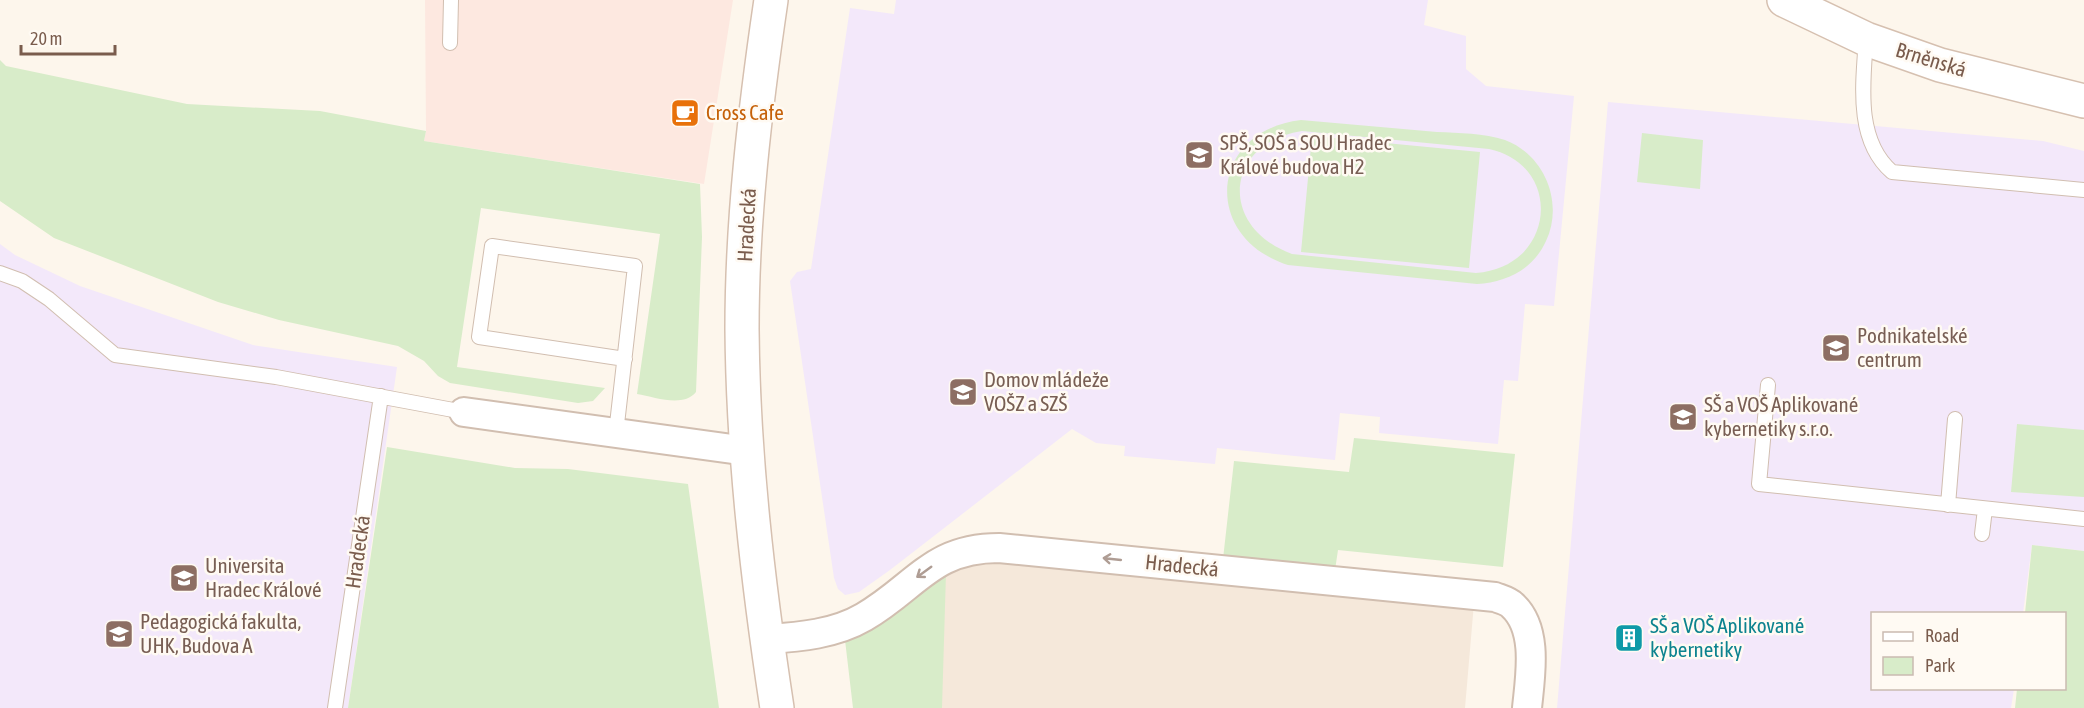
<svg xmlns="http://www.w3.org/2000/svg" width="2084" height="708" viewBox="0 0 2084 708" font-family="'Asap Condensed',sans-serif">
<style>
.residential{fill:#f5e8da}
.commercial{fill:#fde8e0}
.education{fill:#f3e8fa}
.green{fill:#d8ecc9;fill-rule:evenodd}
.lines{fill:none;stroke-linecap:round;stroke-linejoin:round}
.lane-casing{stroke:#d1beb0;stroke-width:16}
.street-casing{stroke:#d1beb0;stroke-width:32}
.secondary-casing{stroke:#d6c0b0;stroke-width:36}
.lane{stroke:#fff;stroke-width:14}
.street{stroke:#fff;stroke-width:28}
.secondary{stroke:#fff;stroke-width:33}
.oneway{stroke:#af9d94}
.labels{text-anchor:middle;stroke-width:5;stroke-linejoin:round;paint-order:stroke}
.street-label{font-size:21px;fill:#7a5c4d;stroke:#fffaf3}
.food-label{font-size:21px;fill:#c56008;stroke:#fffaf3;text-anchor:start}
.education-label{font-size:21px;fill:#785e54;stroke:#fffaf3;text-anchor:start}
.culture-label{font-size:21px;fill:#0d838f;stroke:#fffaf3;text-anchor:start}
</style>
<rect width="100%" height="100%" fill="#fdf6ec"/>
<!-- residential -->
<path class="residential" d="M 966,556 L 1474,603 L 1465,708 L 915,708 L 941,571 Z"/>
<!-- commercial -->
<path class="commercial" d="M 425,0 L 733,0 L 704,184 L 424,141 L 426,131 Z"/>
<!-- education -->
<path class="education" d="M 896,0 L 1428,0 L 1424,25 L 1466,36 L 1466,69 L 1486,86 L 1574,96 L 1554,306 L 1525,304 L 1518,381 L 1504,380 L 1498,444 L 1379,433 L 1380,417 L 1340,413 L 1335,460 L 1217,448 L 1215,464 L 1124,456 L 1125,446 L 1096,443 L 1072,429 L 890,570 L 859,592 L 845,595 L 838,589 L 834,578 L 790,281 L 797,272 L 811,269 L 850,8 L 894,14 Z
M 1608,102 L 2043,141 L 2084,151 L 2084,551 L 2032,545 L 2023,613 L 1872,614 L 1872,688 L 2014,689 L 2011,708 L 1557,708 Z
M 0,244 L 15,255 L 80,286 L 253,345 L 397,367 L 348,708 L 0,708 Z"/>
<!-- green -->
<path class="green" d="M 0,60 L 6,66 L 187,104 L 320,111 L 426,131 L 424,141 L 700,184 L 702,237 L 696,392 C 683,408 655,397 637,394 L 660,234 L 481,208 L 457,367 L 605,388 L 593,401 L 578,403 L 450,383 L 438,376 L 424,361 L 398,346 L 279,320 L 218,302 L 54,238 L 0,201 Z
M 1301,120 C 1346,124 1392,128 1437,132 C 1459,133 1484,133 1505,140 C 1545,155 1564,203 1546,241 C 1533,270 1506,282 1477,284 L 1288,265 C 1201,237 1209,131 1301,120 ZM 1302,131 L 1489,149 C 1564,165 1556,267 1476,273 L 1292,254 C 1218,227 1224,143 1302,131 Z
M 1642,133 L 1703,140 L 1700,189 L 1637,182 Z
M 1312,136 L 1480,152 L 1469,268 L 1301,252 Z
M 2017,424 L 2084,430 L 2084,497 L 2011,492 Z
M 1354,438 L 1515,454 L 1503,567 L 1338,550 L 1335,570 L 1223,559 L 1234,461 L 1349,472 Z
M 387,447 L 515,468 L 568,469 L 688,484 L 719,708 L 348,708 Z
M 2032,545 L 2084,551 L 2084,708 L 2015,708 L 2017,689 L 2064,688 L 2064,614 L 2025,613 Z
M 946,573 L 942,708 L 853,708 L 845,640 Z"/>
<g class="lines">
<!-- lane casing -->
<g class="lane-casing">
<path id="lane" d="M 1866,39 C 1863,83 1855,140 1892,172 L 2084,190
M 450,43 L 451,0
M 0,273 L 22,281 L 49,299 L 115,355 L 276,377 L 464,412
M 1768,385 L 1759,484 L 2084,519
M 616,433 L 635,266 L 492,246 L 479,337 L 625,359
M 1948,505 L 1955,419
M 1982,534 L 1985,509
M 335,708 L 381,396"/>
</g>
<!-- street casing -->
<g class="street-casing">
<path id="street" d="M 464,412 L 747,451
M 767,639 C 800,637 835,634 864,617 C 916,587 931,548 999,548 L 1495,597 C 1500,599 1508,601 1512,605 C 1539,629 1530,677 1527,708"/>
</g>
<!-- secondary casing -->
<g class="secondary-casing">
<path id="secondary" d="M 771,0 C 755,109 742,219 742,329 C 743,456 758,583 777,708
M 1784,0 L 1866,39 L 1940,65 L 2084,101"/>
</g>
<!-- lane -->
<use href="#lane" class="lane"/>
<!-- street -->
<use href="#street" class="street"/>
<!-- secondary -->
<use href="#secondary" class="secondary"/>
</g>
<!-- one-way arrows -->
<defs><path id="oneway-shaft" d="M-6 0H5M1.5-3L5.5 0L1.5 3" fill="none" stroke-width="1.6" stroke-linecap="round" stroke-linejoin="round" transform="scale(1.5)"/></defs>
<g class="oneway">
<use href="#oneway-shaft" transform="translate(1112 559) rotate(-174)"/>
<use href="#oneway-shaft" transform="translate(924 572) rotate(144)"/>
</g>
<!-- icons -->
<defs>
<g id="cafe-square" transform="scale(1.5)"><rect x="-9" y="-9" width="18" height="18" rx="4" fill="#e8710a" stroke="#fffaf3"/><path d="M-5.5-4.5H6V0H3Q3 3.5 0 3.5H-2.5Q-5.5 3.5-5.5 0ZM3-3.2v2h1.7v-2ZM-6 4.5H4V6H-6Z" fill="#fff"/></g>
<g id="school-square" transform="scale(1.5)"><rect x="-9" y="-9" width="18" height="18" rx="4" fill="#8d6e63" stroke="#fffaf3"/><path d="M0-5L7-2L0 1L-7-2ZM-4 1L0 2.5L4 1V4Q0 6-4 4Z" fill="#fff"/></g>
<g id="university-square" transform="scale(1.5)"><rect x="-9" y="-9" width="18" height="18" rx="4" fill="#8d6e63" stroke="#fffaf3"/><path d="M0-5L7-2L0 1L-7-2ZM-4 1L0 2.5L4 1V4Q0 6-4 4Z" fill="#fff"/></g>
<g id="building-square" transform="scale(1.5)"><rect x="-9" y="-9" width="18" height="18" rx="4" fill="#0f9aa8" stroke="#fffaf3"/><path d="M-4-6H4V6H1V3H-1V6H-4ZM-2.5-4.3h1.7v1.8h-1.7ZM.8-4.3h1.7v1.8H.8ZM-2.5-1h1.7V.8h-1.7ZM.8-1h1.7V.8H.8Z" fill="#fff"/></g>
</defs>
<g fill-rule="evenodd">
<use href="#cafe-square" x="685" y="113"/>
<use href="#school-square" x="1199" y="155"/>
<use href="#school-square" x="1836" y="348"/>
<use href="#university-square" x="963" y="392"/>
<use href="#school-square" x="1683" y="417"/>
<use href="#university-square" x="184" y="578"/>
<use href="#university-square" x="119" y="634"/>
<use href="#building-square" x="1629" y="638"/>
</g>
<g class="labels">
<!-- street labels -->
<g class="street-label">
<text transform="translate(1931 60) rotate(17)" y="7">Brněnská</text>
<text transform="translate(747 225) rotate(-87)" y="7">Hradecká</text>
<text transform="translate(358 552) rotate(-82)" y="7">Hradecká</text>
<text transform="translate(1182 566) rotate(6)" y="7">Hradecká</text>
</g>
<!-- food labels -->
<g class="food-label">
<text x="706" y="120">Cross Cafe</text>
</g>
<!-- education labels -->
<g class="education-label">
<text x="1220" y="150">SPŠ, SOŠ a SOU Hradec<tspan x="1220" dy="24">Králové budova H2</tspan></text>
<text x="1857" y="343">Podnikatelské<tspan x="1857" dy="24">centrum</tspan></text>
<text x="984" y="387">Domov mládeže<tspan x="984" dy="24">VOŠZ a SZŠ</tspan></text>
<text x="1704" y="412">SŠ a VOŠ Aplikované<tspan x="1704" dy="24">kybernetiky s.r.o.</tspan></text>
<text x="205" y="573">Universita<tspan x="205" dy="24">Hradec Králové</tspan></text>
<text x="140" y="629">Pedagogická fakulta,<tspan x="140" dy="24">UHK, Budova A</tspan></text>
</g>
<!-- culture labels -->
<g class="culture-label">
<text x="1650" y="633">SŠ a VOŠ Aplikované<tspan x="1650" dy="24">kybernetiky</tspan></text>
</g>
</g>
<!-- legend -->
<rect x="1871" y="612" width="195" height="78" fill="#fffaf3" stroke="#cabbb1" stroke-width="1.5"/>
<rect x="1883" y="632" width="30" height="9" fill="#ffffff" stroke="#cabbb1" stroke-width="1.5"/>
<text x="1925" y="642" font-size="18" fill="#7a5c4d">Road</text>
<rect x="1883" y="657" width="30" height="18" fill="#d8ecc9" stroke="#cabbb1" stroke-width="1.5"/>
<text x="1925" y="672" font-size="18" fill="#7a5c4d">Park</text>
<!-- scale -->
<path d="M21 45v9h94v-9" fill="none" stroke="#7a5c4d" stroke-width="3"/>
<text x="30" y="45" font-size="18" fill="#7a5c4d" stroke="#fffaf3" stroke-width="4.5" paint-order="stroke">20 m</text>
</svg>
